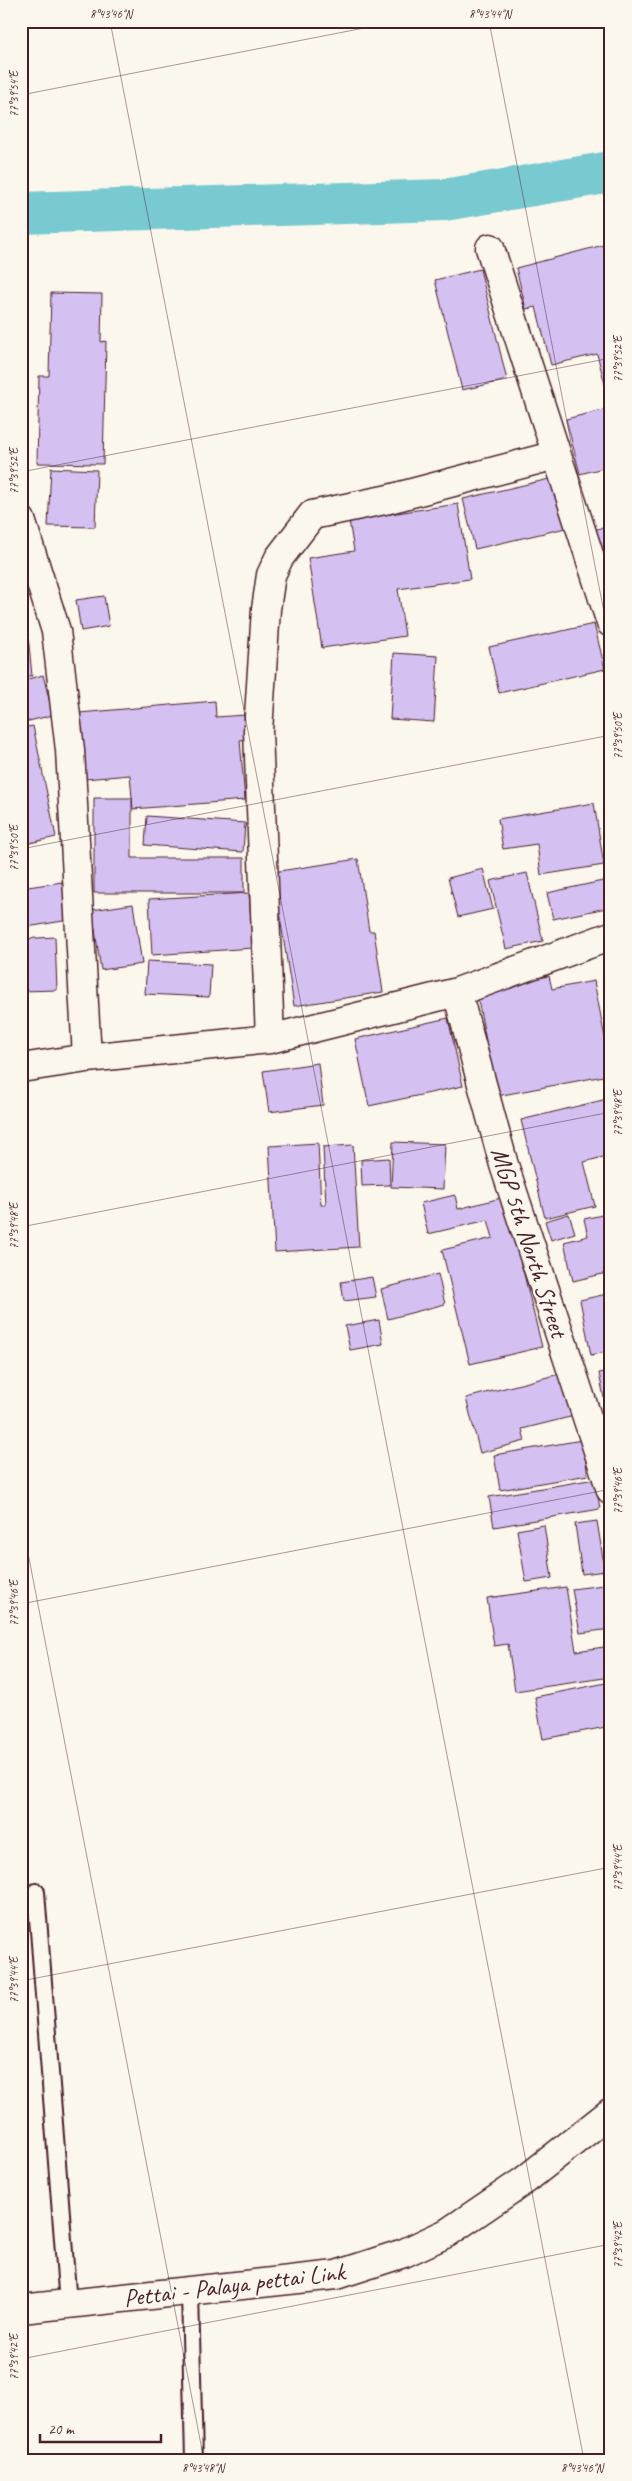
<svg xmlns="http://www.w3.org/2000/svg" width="632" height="2481" viewBox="0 0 632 2481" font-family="Caveat,sans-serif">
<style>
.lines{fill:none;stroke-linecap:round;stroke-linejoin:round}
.canal{stroke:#78c9d0;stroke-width:42}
.building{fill:#d4c1f2;stroke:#4a1f2b}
.service-casing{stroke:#4a1f2b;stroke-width:20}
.minor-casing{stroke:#4a1f2b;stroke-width:31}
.tertiary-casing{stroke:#4a1f2b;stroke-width:31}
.service{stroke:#fbf7ec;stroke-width:16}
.minor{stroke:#fbf7ec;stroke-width:28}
.tertiary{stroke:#fbf7ec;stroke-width:28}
.ticks{fill:none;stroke:#4a1f2b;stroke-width:1;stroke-opacity:0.45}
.labels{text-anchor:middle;stroke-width:4.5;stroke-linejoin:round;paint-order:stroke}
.street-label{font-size:25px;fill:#4a1f2b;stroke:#fbf7ec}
.neatline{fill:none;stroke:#4a1f2b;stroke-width:2}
.ticks-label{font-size:12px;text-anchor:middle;fill:#4a1f2b}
</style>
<rect width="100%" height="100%" fill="#fbf7ec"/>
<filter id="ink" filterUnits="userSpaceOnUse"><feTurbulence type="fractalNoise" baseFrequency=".02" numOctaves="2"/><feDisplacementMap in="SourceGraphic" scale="10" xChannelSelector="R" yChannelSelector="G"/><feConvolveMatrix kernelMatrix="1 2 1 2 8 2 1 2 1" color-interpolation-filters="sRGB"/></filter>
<g filter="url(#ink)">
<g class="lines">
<!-- canal -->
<path class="canal" d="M 21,213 L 444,200 L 611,172"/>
</g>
<!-- building -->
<path class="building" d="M 611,243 L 611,407 L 597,354 L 551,365 L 536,307 L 526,309 L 516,268 Z
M 480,269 L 507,380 L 462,390 L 435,280 Z
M 51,293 L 102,294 L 101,342 L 106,341 L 103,464 L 37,463 L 39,376 L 49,376 Z
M 611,408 L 611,466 L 580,474 L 566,419 Z
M 51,468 L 97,470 L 95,527 L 48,526 Z
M 558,477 L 570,527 L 475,549 L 463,499 Z
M 458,504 L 470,579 L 398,589 L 405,636 L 322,648 L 308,558 L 354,551 L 349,520 Z
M 611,524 L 611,597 L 589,532 Z
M 21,586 L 26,586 L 24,624 L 21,624 Z
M 104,596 L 109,626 L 81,631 L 76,600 Z
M 594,624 L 605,669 L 499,693 L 489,647 Z
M 28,634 L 32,676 L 21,676 L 21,635 Z
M 394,653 L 438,656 L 434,722 L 390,719 Z
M 43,675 L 53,715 L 21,723 L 21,681 Z
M 215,701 L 216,717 L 245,715 L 247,739 L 240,740 L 245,800 L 133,809 L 130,775 L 85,779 L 79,713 Z
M 33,726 L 56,837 L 21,845 L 21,728 Z
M 94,798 L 132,798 L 132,858 L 244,858 L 244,893 L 94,893 Z
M 594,803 L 604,865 L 541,875 L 537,844 L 503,849 L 498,819 Z
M 147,816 L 245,823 L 243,852 L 145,845 Z
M 358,859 L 369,931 L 374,931 L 383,992 L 294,1006 L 273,872 Z
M 483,869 L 493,909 L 458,917 L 448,878 Z
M 527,873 L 543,941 L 506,949 L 490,881 Z
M 607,880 L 611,907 L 553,919 L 547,893 Z
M 62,882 L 69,920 L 27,927 L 21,888 Z
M 249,893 L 253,948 L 152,955 L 149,899 Z
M 133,904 L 142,964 L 101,970 L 92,910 Z
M 55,937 L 57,990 L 22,991 L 21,939 Z
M 147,961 L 211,964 L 209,997 L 145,994 Z
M 549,976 L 552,989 L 594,981 L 607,1048 L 604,1049 L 609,1075 L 497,1096 L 476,990 Z
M 448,1018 L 463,1086 L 369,1106 L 355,1039 Z
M 318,1063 L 323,1105 L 269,1112 L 263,1071 Z
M 611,1098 L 611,1155 L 584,1162 L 595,1206 L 545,1218 L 521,1120 Z
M 393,1142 L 445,1144 L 443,1189 L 391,1187 Z
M 318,1143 L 321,1205 L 326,1205 L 323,1147 L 353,1145 L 359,1247 L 275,1252 L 269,1146 Z
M 389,1158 L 390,1185 L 362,1186 L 361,1160 Z
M 455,1195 L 458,1209 L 505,1197 L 542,1347 L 470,1364 L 442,1250 L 493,1238 L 488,1220 L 428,1234 L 421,1203 Z
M 611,1213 L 611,1272 L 573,1281 L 564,1242 L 588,1236 L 584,1219 Z
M 569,1214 L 575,1233 L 551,1240 L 545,1221 Z
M 438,1274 L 445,1304 L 388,1319 L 381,1289 Z
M 372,1277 L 376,1297 L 344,1301 L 341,1282 Z
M 611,1293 L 611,1351 L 591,1355 L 580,1300 Z
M 379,1320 L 383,1344 L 350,1350 L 345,1326 Z
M 611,1371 L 611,1397 L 604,1398 L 599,1373 Z
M 563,1373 L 574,1416 L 522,1429 L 525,1441 L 480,1453 L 466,1398 Z
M 582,1440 L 588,1475 L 500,1490 L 494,1455 Z
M 595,1479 L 600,1509 L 494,1527 L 489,1497 Z
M 597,1521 L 605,1571 L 582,1574 L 575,1524 Z
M 544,1525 L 552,1578 L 526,1582 L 517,1530 Z
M 611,1584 L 611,1629 L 580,1633 L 572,1589 Z
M 566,1587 L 576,1651 L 611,1646 L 611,1677 L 515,1691 L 508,1644 L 494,1646 L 487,1598 Z
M 611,1682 L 611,1726 L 543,1739 L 535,1697 Z"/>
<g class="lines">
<!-- service casing -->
<g class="service-casing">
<path id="service" d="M 36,1892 L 68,2304
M 190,2292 L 194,2460"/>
</g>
<!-- minor casing -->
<g class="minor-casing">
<path id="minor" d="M 490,248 L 611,623
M 21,520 L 56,631 L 70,750 L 87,1058
M 457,992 L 504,1165 L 611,1490
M 270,1039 L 258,731 L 266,609 L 271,575 L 279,558 L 312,515 L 389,499 L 556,455
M 21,1068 L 87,1058 L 270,1039 L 457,992 L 611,936"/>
</g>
<!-- tertiary casing -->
<g class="tertiary-casing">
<path id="tertiary" d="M 21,2309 L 336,2275 L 404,2253 L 447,2233 L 525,2180 L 611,2112"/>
</g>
<!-- service -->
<use href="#service" class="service"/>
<!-- minor -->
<use href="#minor" class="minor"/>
<!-- tertiary -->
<use href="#tertiary" class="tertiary"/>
</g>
</g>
<!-- ticks -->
<path class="ticks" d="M 110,21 L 584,2460M 489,21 L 611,648M 21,95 L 400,21M 21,472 L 611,358M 21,849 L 611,735M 21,1227 L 611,1112M 21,1517 L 204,2460M 21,1604 L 611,1489M 21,1981 L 611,1867M 21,2359 L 611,2244"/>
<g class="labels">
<!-- street labels -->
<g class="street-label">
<text transform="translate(530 1242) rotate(72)" y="9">MGP 5th North Street</text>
<text transform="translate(234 2284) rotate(-7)" y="9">Pettai - Palaya pettai Link</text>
</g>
</g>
<!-- margin -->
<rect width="632" height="2481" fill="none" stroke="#fbf7ec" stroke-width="55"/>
<!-- scale -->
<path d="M40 2434v8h121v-8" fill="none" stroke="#4a1f2b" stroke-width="2.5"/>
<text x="48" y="2434" font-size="15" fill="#4a1f2b" stroke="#fbf7ec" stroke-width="4" paint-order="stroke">20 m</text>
<rect x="28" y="28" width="576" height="2426" class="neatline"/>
<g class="ticks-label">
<text x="111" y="18">8°43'46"N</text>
<text x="490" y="18">8°43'44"N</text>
<text transform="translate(14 94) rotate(-90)" y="4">77°39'54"E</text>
<text transform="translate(618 359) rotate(-90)" y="4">77°39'52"E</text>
<text transform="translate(14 471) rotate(-90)" y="4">77°39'52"E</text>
<text transform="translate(618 736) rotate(-90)" y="4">77°39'50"E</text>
<text transform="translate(14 848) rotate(-90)" y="4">77°39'50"E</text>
<text transform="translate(618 1113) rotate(-90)" y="4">77°39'48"E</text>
<text transform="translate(14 1226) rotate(-90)" y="4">77°39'48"E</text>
<text transform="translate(618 1491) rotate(-90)" y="4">77°39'46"E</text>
<text transform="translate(14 1603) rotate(-90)" y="4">77°39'46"E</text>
<text transform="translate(618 1868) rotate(-90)" y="4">77°39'44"E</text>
<text transform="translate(14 1980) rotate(-90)" y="4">77°39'44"E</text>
<text transform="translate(618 2245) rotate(-90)" y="4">77°39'42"E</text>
<text transform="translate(14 2357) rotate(-90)" y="4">77°39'42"E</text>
<text x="203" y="2472">8°43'48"N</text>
<text x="582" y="2472">8°43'46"N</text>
</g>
</svg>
